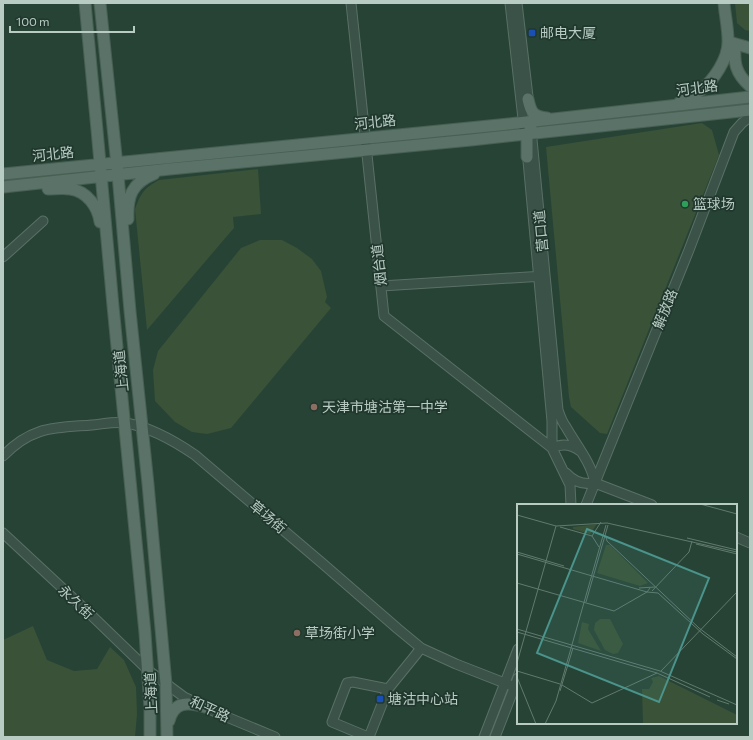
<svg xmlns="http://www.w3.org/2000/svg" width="753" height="740" viewBox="0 0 753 740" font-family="Commissioner,'Noto Sans SC',sans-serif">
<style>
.green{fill:#3a5237}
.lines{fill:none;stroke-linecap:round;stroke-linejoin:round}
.minor-casing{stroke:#5a7066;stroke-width:11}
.major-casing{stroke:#485f54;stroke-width:13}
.minor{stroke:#3b5248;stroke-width:9}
.major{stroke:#5a7267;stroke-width:11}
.transit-dot{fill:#1a4fb4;stroke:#20382d;stroke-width:1.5}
.leisure-dot{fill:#2e9e5b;stroke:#20382d;stroke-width:1.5}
.education-dot{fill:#8d6e63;stroke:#20382d;stroke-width:1.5}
.labels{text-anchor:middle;stroke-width:3.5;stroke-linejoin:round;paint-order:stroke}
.poi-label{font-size:14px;fill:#b9ccc4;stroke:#20382d;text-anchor:start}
.street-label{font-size:14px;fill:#b9ccc4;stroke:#20382d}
.inset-road{fill:none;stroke:#617a6f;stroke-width:1}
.view{fill:#4a948c;fill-opacity:0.15;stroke:#4a948c;stroke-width:2}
.inset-edge{fill:none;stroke:#b9ccc4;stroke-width:2}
</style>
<rect width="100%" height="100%" fill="#274336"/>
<!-- green -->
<path class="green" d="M 735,3 L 750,3 L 750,31 L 745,30 L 737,23 Z
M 702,123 L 712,130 L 719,155 L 607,434 L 600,433 L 571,407 L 569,397 L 546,147 Z
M 258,169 L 261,214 L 233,217 L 234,228 L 227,236 L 147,330 L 135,209 C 141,193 144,188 159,180 Z
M 260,240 L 282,240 L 297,248 L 312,259 L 321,271 L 327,297 L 325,302 L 331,308 L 231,428 L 207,434 L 192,432 L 175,422 L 155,401 L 153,370 L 158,351 L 241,248 Z
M 33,626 L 47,660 L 74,671 L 97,669 L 110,647 L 124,660 L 136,687 L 137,714 L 135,737 L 3,737 L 3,640 Z"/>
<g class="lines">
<!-- minor casing -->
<g class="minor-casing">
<path id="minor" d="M 351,3 L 384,316 L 552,448 L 570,485 L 571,505
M 510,3 L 524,128
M 517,3 L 529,105
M 531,129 L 558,410 C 560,416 562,422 566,427 C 576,445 591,462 595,483
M 527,150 L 552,421 L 552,448
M 3,257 L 43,221
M 381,286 L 544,276
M 552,448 C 562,443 571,444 580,451
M 3,456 C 32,426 54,428 92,425 C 103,424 116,421 126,423 C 149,427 176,442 195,455 L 322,563 L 398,629 L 421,648 L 456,664 L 515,687
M 566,473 C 574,482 584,485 595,483
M 595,483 L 652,505
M 586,505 L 689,250 L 734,132 L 742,123 L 750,117
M 3,533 L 88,612 L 149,671 L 184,697 L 222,715 L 275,737
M 736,537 L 750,543
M 368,737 L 332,722 L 347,683 L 353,682 L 388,689
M 369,737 L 388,689 L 414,657 L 421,648
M 484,737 L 518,649
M 495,737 L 518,678"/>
</g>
<!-- major casing -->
<g class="major-casing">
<path id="major" d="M 85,3 L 97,130 L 113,306 L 145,633 L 150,708 L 150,737
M 100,3 L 118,175 L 130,311 L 148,484 L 166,684 L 167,737
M 729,42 L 750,48
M 735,44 C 734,63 735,73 750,86
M 528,99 C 531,113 533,116 547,118
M 679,103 C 686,99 694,95 700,91 C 714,80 729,58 728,40 C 728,28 725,15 724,3
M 527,157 L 527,136 L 531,128
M 3,174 L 499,125 L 750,97
M 3,187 L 170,169 L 471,140 L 750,110
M 48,189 C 55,189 63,188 70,189 C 87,191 98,207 100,222
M 128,219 C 127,196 132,183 154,174
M 169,721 C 174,701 188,702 205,707"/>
</g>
<!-- minor -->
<use href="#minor" class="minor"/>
<!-- major -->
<use href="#major" class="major"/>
</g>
<!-- markers -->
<g class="transit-dot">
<rect x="528" y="29" width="8" height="8" rx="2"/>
<rect x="376" y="695" width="8" height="8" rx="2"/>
</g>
<circle class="leisure-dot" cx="685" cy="204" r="4"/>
<g class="education-dot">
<circle cx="314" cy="407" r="4"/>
<circle cx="297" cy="633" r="4"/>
</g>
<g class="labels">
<!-- poi labels -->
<g class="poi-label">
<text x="540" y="38">邮电大厦</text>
<text x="693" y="209">篮球场</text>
<text x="322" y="412">天津市塘沽第一中学</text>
<text x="305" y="638">草场街小学</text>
<text x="388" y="704">塘沽中心站</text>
</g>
<!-- street labels -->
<g class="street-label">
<text transform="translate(697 88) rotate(-7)" y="5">河北路</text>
<text transform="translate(375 122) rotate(-6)" y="5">河北路</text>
<text transform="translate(53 154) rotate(-6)" y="5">河北路</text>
<text transform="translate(541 231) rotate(-95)" y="5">营口道</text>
<text transform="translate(379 265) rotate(-96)" y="5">烟台道</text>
<text transform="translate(665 309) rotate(-68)" y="5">解放路</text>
<text transform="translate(121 371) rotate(-96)" y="5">上海道</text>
<text transform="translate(268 517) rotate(40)" y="5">草场街</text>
<text transform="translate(76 602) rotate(43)" y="5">永久街</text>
<text transform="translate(151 693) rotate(-93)" y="5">上海道</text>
<text transform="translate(210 709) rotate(25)" y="5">和平路</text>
</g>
</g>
<!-- overview -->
<g transform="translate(517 504)">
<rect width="220" height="220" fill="#274336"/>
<path d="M 80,20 L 73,30 L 56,25 L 56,23 ZM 89,41 L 93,41 L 131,79 L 123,82 L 80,69 ZM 83,115 L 93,115 L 106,140 L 101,149 L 96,150 L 88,146 L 77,126 L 78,119 ZM 65,118 L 72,120 L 71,125 L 84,147 L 61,139 ZM 142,172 L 220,211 L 220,220 L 126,220 L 125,185 L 132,185 L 136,178 L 134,174 Z" fill="#3a5237"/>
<path class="inset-road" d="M 183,0 L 220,10M 0,11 L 39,22 L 90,19 L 220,48M 43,23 L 75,32 L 82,43M 75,32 L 84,18M 89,33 L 90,37 L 182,124 L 220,153M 170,34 L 220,46M 179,40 L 220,50M 0,48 L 47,62M 0,50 L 130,88 L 141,89M 0,79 L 97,107 L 130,88 L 133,84M 122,84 L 138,83M 135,87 L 172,48 L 175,37M 141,89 L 186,130 L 220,155M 69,98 L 91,21M 0,125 L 143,167 L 220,201M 0,128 L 140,169 L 193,193M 0,159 L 39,22M 0,167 L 43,180M 144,167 L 220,88M 0,173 L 19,220M 45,181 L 75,199 L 140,169M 43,187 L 56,144M 200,196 L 212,200M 28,220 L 39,197 L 89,21"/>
<path class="view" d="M 70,25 L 192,74 L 142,198 L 20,149 Z"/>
<rect width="220" height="220" class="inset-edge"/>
</g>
<!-- border -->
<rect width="753" height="740" fill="none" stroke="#b9ccc4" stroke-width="8"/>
<!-- scale -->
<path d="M10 26v6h124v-6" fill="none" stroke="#b9ccc4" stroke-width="2"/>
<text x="16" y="26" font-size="12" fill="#b9ccc4" stroke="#20382d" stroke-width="3" paint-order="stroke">100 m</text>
</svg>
